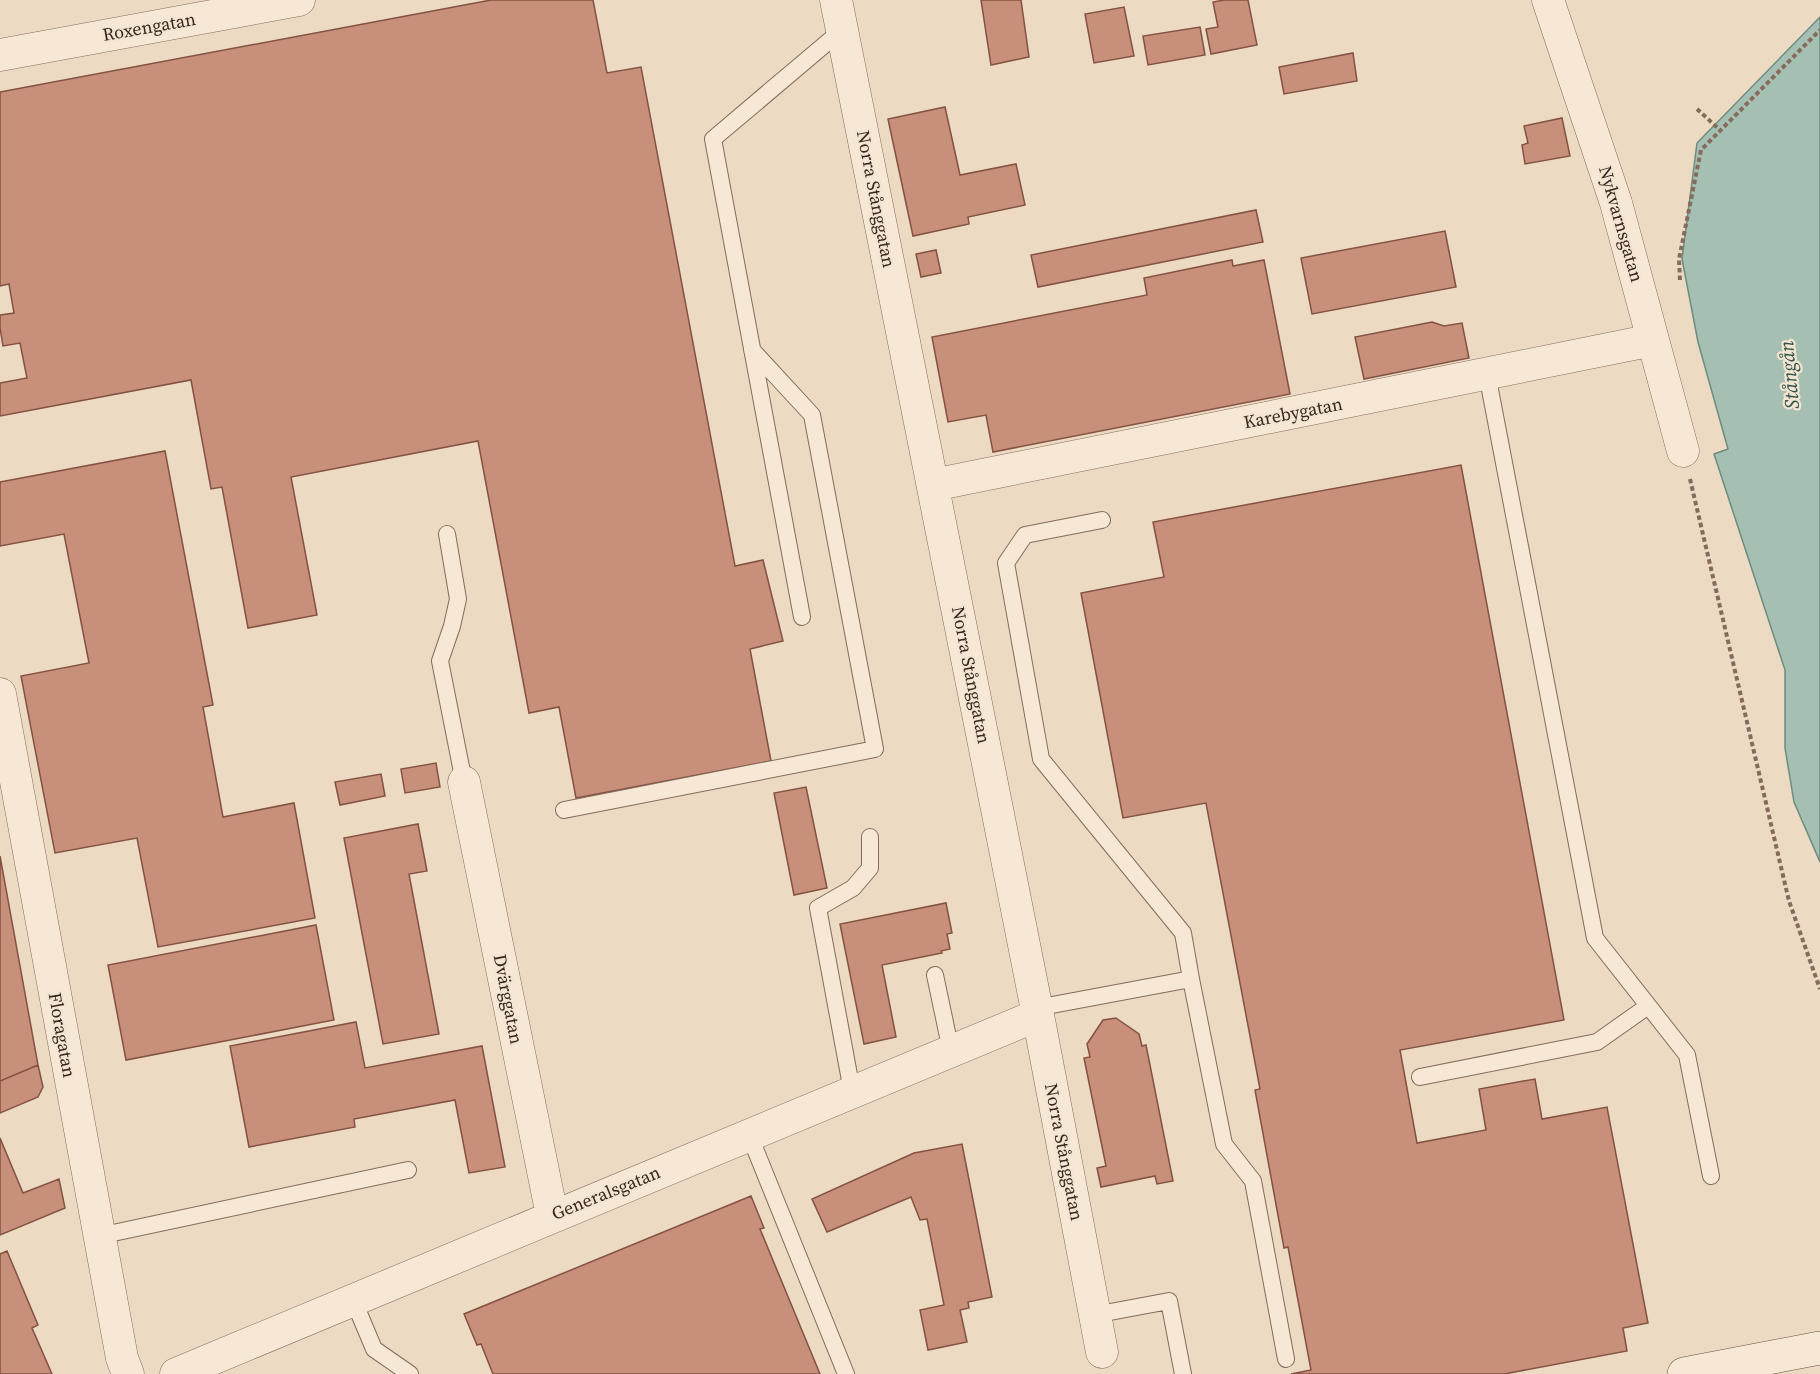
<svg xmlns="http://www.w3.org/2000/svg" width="1820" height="1374" viewBox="0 0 1820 1374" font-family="'Source Serif 4',serif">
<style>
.water{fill:#a5bfb3;stroke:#6d8c80;stroke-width:1.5}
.building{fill:#c8907b;stroke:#835242;stroke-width:1.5}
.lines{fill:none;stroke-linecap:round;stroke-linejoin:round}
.service-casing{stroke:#856b5b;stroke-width:18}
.minor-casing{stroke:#856b5b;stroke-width:33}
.secondary-casing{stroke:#674d3e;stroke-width:34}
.path{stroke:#856b5b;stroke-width:4;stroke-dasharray:4.5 3;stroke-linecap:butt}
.service{stroke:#f7e8d6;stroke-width:16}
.minor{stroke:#f7e8d6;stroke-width:32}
.secondary{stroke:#f7e8d6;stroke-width:33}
.labels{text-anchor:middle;stroke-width:4.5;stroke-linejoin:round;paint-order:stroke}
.street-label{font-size:18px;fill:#36261e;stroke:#f4e5d2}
.water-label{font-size:20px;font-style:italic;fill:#2e554d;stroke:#f4e5d2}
</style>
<rect width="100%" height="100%" fill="#ecdac3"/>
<!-- water -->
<path class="water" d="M 1820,17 L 1820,862 L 1794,802 L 1785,748 L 1785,670 L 1714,454 L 1728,449 L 1698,342 L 1682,259 L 1697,143 Z"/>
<!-- building -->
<path class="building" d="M 491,0 L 593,0 L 607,73 L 641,67 L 735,566 L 763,560 L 783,641 L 750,649 L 771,761 L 576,798 L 559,707 L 529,713 L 478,441 L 291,477 L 317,615 L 248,628 L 222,487 L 211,489 L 191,380 L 0,416 L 0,383 L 27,378 L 20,343 L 3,346 L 0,328 L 0,315 L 14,313 L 9,284 L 0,286 L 0,92 Z
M 981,0 L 1021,0 L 1029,57 L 991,65 Z
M 1224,0 L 1248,0 L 1257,45 L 1211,54 L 1206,29 L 1218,27 L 1213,2 Z
M 1124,7 L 1134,56 L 1094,63 L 1085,14 Z
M 1200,27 L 1205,55 L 1148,65 L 1143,36 Z
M 1353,53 L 1357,81 L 1284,94 L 1279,67 Z
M 945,107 L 960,175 L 1016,164 L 1025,205 L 968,217 L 969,224 L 913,236 L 888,119 Z
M 1562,118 L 1570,156 L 1525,164 L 1522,145 L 1528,143 L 1524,126 Z
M 1256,210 L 1263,242 L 1038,287 L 1031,255 Z
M 1445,231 L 1456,287 L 1312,314 L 1301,258 Z
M 936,250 L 941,273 L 921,277 L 916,254 Z
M 1232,260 L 1233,266 L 1264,260 L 1290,394 L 993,452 L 986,415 L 948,422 L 932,337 L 1147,295 L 1144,278 Z
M 1432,322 L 1444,326 L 1462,323 L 1469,358 L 1364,379 L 1355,337 Z
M 165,451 L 213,705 L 203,707 L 223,817 L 294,803 L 315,918 L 158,947 L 137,838 L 55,853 L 21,676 L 89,663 L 64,534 L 0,546 L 0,482 Z
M 1461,465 L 1564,1020 L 1400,1050 L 1417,1143 L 1486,1130 L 1479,1089 L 1535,1079 L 1542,1119 L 1607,1107 L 1648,1323 L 1623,1328 L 1627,1351 L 1504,1374 L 1291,1374 L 1311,1370 L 1288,1247 L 1284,1248 L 1255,1090 L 1260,1089 L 1206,803 L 1123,818 L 1081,593 L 1164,577 L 1153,522 Z
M 436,763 L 440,787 L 405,793 L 401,769 Z
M 381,774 L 385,796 L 340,805 L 335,782 Z
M 806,787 L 827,888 L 794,895 L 774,793 Z
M 418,824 L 427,871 L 409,874 L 439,1034 L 383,1044 L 344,838 Z
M 0,856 L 38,1065 L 0,1081 Z
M 946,903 L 952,933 L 947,934 L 950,949 L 941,951 L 942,953 L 882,965 L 896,1037 L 864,1044 L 840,924 Z
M 316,925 L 334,1020 L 126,1060 L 108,965 Z
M 1116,1018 L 1139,1034 L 1142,1046 L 1146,1045 L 1173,1181 L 1157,1184 L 1155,1176 L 1101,1187 L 1097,1168 L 1106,1166 L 1084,1058 L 1090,1057 L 1087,1044 L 1103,1020 Z
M 356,1022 L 365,1068 L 482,1046 L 505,1167 L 469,1173 L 455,1100 L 354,1119 L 355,1127 L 249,1147 L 230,1046 Z
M 38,1065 L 43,1087 L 38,1097 L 0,1113 L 0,1081 Z
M 0,1138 L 23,1193 L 59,1179 L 65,1208 L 0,1235 Z
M 962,1144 L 992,1297 L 968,1302 L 969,1308 L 960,1310 L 967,1342 L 928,1350 L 920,1310 L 944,1305 L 927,1219 L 920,1220 L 911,1197 L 827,1232 L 812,1199 L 914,1153 Z
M 751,1196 L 764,1228 L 760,1229 L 820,1374 L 493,1374 L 481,1344 L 477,1345 L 464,1314 Z
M 7,1251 L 38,1325 L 32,1328 L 52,1374 L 0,1374 L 0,1254 Z"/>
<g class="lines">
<!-- service casing -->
<g class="service-casing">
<path id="service" d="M 1487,374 L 1595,938 L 1687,1055 L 1711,1176
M 1102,520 L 1025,535 L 1006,563 L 1041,759 L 1183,933 L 1191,979
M 447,534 L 458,599 L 452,626 L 440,661 L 464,782
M 802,617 L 713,139 L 842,30
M 564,810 L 875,749 L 812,415 L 752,350
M 935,975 L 951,1051
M 1036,1008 L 1191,979 L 1224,1144 L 1253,1181 L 1286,1359
M 1420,1077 L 1597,1042 L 1648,1006
M 852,1091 L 818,908 L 853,888 L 870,868 L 870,837
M 749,1134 L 846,1374
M 99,1236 L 408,1170
M 353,1299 L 374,1349 L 410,1374
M 1094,1315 L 1169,1301 L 1183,1374"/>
</g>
<!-- minor casing -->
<g class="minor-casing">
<path id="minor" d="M 836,0 L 1038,1015 L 1102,1352
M 1548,0 L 1616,203 L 1683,451
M 0,55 L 299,0
M 933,485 L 1653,340
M 0,694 L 122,1358 L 128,1374
M 464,782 L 552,1215
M 176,1374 L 1038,1015"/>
</g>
<!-- secondary casing -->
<g class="secondary-casing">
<path id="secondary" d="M 1684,1374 L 1820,1348"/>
</g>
<!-- path -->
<path class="path" d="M 1697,109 L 1720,130
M 1680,280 L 1679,259 L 1701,150 L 1820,30
M 1690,479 L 1789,901 L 1820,989"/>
<!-- service -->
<use href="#service" class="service"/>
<!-- minor -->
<use href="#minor" class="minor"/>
<!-- secondary -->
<use href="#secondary" class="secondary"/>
</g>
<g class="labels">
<!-- street labels -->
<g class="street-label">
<text transform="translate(149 27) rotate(-10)" y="6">Roxengatan</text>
<text transform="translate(876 199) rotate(79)" y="6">Norra Stånggatan</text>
<text transform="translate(1621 224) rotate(74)" y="6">Nykvarnsgatan</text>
<text transform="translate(1293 413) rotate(-11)" y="6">Karebygatan</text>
<text transform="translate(971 675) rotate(79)" y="6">Norra Stånggatan</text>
<text transform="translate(508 999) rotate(79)" y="6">Dvärggatan</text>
<text transform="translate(62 1035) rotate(80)" y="6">Floragatan</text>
<text transform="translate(1064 1152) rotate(79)" y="6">Norra Stånggatan</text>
<text transform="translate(606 1193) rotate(-22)" y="6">Generalsgatan</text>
</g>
<!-- water labels -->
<g class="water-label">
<text transform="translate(1789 375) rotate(-95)" y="7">Stångån</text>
</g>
</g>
</svg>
